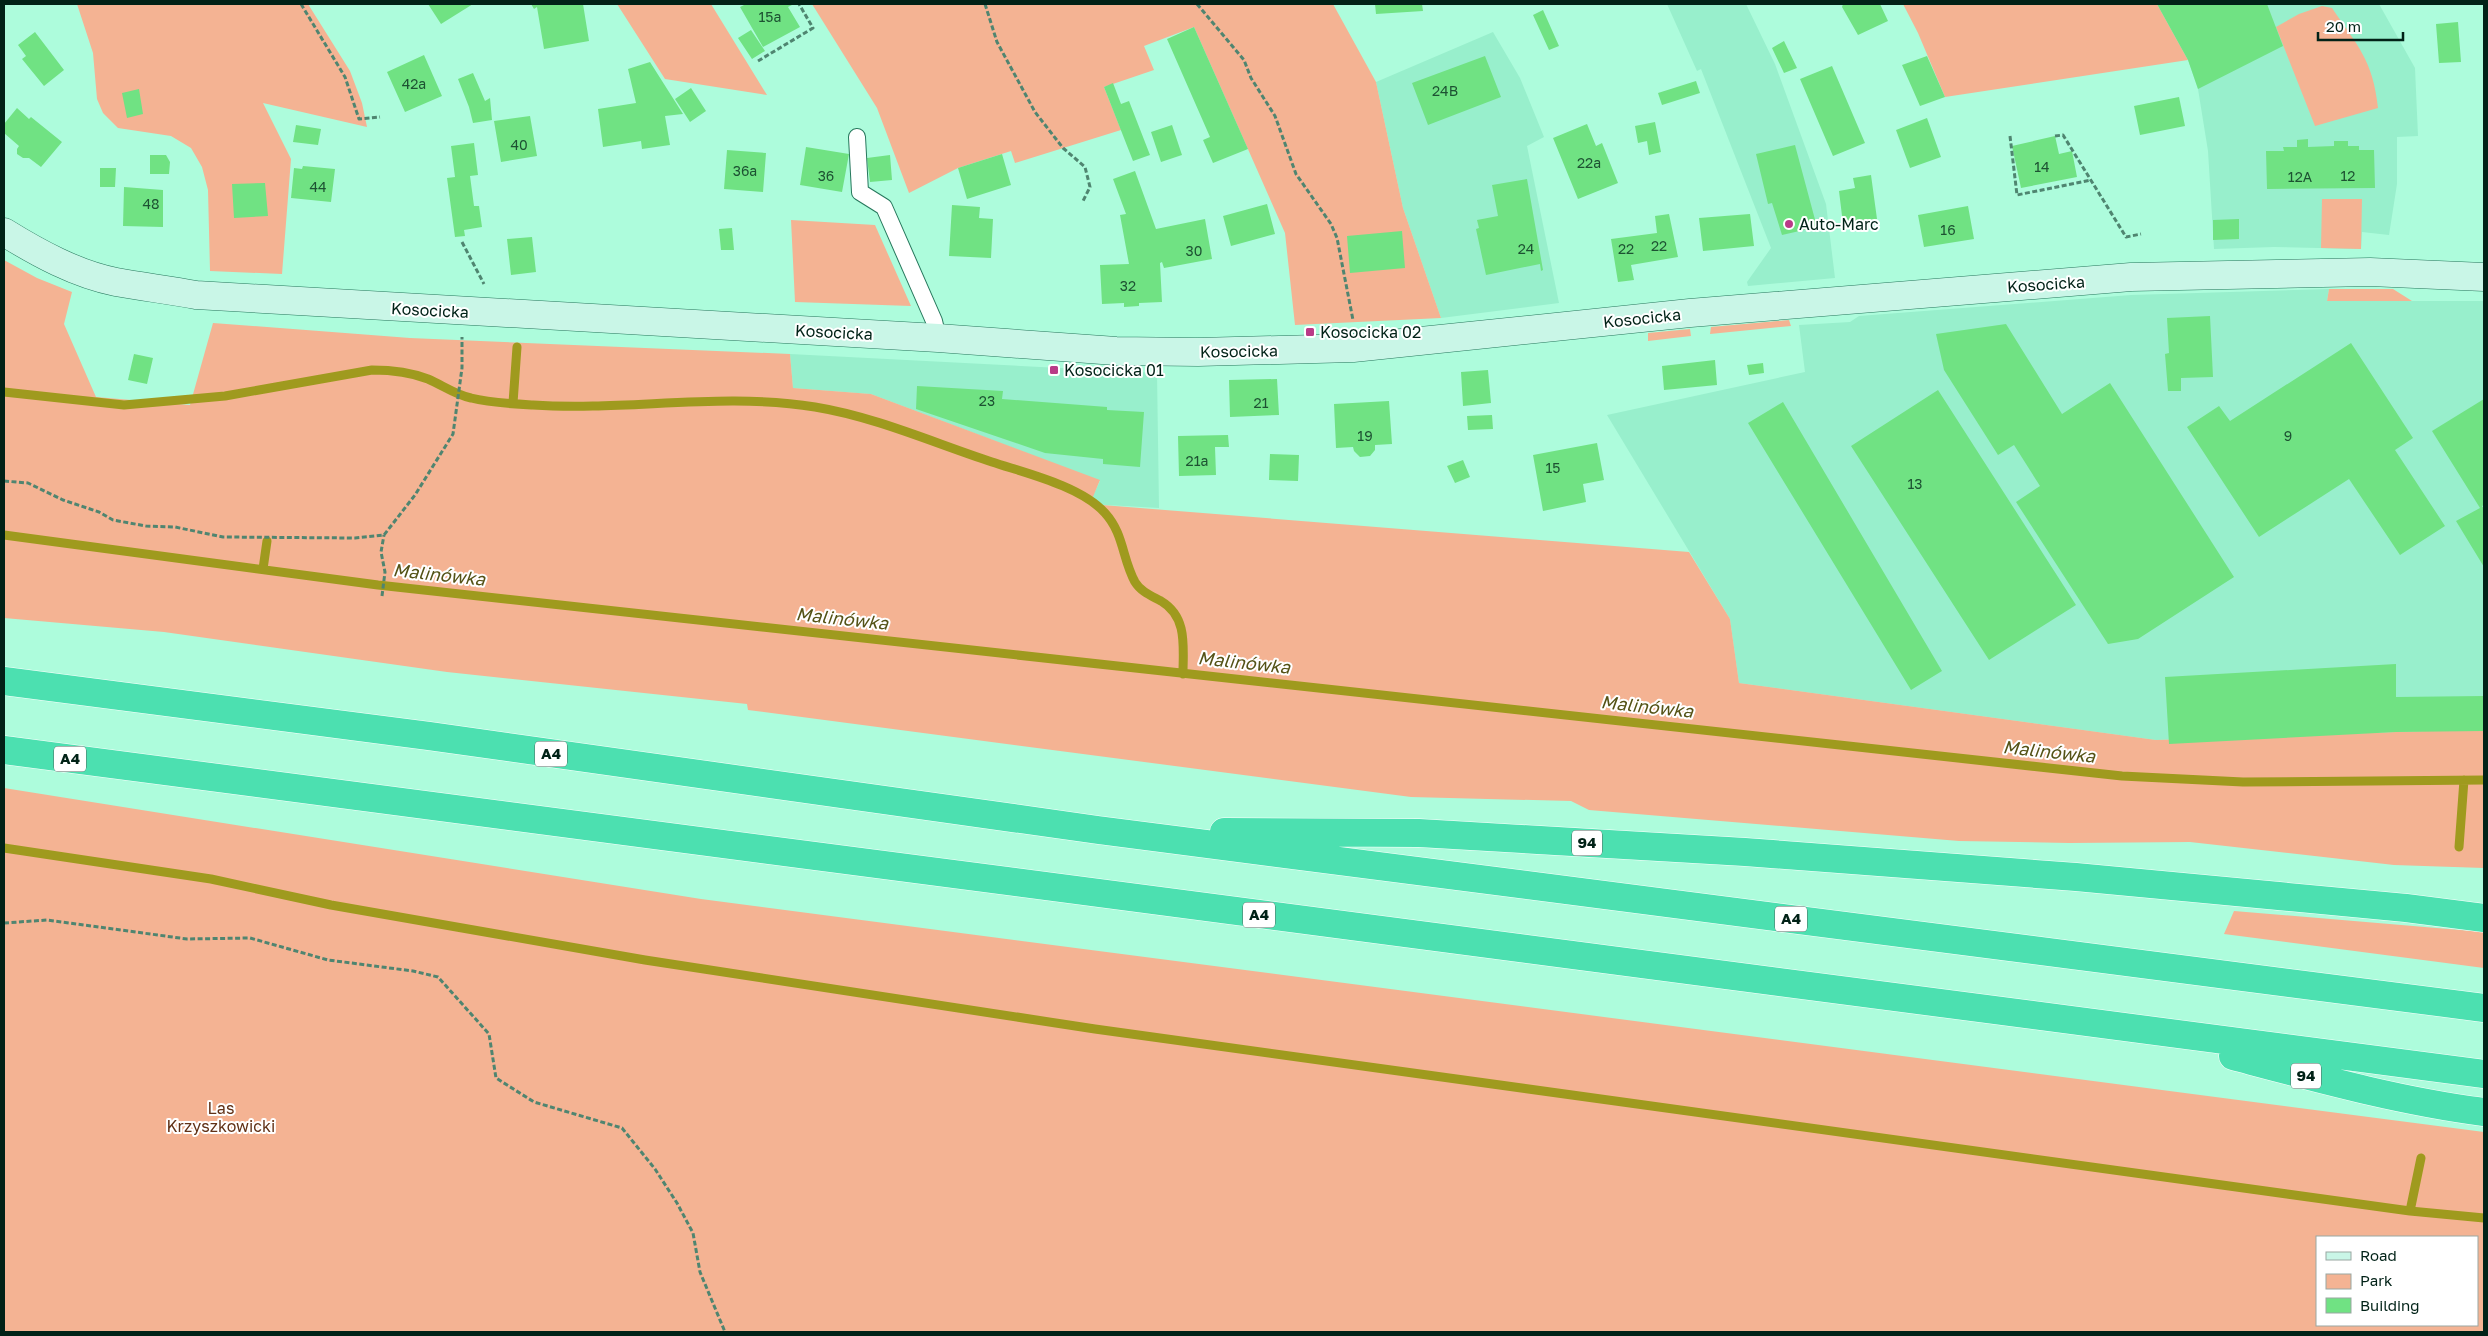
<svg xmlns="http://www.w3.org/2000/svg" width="2488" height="1336" viewBox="0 0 2488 1336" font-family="'Golos Text',sans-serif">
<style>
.built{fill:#98efcc}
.green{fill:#f4b393;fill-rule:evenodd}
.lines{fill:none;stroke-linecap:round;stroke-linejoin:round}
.stream{stroke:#9f9a1e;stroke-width:9}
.building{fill:#70e283}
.lane-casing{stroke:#27785d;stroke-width:18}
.secondary-casing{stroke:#27785d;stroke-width:29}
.highway-casing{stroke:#fff;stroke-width:29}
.path{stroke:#4f8570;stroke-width:3;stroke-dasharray:5 2.5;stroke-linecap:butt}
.lane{stroke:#fff;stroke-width:16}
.secondary{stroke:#c9f6e7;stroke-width:28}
.highway{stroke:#4ce0b0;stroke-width:28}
.poi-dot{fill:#b93b87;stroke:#fff;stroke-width:2}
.labels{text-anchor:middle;stroke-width:4;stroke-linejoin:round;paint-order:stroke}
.number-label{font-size:14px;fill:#1d5232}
.shield{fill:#fff;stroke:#4d645d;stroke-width:1}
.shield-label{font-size:15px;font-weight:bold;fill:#012217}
.poi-label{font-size:16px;fill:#012217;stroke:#fff;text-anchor:start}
.street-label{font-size:16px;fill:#012217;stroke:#fff}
.park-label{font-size:16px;fill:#613116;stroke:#fff}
.water-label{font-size:18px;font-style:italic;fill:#545216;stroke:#fff}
</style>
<rect width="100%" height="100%" fill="#adfcdc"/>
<!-- built -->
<path class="built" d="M 1667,4 L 1746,4 L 1775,64 L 1826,204 L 1835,278 L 1748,286 L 1747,282 L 1771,248 L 1701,69 L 1697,71 Z
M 2157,4 L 2379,4 L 2415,68 L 2418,136 L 2397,137 L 2397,184 L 2389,235 L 2362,232 L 2361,249 L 2274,247 L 2214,249 L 2208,151 L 2198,89 L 2188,60 Z
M 1493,32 L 1520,78 L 1544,137 L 1527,146 L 1559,303 L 1441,318 L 1403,208 L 1376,82 Z
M 2329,289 L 2327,301 L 2484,301 L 2484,729 L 2156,740 L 1739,683 L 1730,619 L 1607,415 L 1805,372 L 1799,325 L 1850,322 L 1859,316 L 2131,295 Z
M 790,354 L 1157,373 L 1159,508 L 1089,504 L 1100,481 L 871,394 L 793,388 Z"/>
<!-- green -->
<path class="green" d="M 77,4 L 308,4 L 350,71 L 362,103 L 367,127 L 263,103 L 291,159 L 282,274 L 210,271 L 208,190 L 202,167 L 191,148 L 171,136 L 118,128 L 103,113 L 97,99 L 93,53 Z
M 617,4 L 711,4 L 767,95 L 665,79 Z
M 812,4 L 1333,4 L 1376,82 L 1403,208 L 1441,318 L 1295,325 L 1285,233 L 1194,27 L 1144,46 L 1154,70 L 1104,87 L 1121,130 L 1015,163 L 1011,151 L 958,168 L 909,193 L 877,108 Z
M 1903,4 L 2157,4 L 2188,60 L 1945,97 L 1918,33 Z
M 2322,6 L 2332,8 C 2357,45 2373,60 2378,108 L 2315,126 L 2276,27 L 2299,14 Z
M 2322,199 L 2362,199 L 2361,249 L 2321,248 Z
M 791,220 L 875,225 L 911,306 L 795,302 Z
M 4,260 L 37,278 L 72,292 L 64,324 L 96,397 L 190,405 L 213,323 L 410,338 L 790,354 L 793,388 L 871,394 L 1100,480 L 1090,504 L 1689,552 L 1730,619 L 1739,683 L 2156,740 L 2484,729 L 2484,868 L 2394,865 L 2190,842 L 2069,843 L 1959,841 L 1589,810 L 1571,801 L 1411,797 L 748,710 L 747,704 L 447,672 L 164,632 L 4,618 Z
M 2329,289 L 2393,289 L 2412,301 L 2327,301 Z
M 1789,320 L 1791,326 L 1710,334 L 1711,327 Z
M 1690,329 L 1691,336 L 1648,341 L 1648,333 Z
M 4,788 L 701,899 L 2484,1132 L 2484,1332 L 4,1332 ZM 2317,1237 L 2477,1237 L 2477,1325 L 2317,1325 Z
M 2234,911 L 2484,932 L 2484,968 L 2224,934 Z"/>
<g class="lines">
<!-- stream -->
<path class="stream" d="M 4,392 L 124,405 L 225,396 L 372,370 C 391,370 410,372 428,379 C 442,385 456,395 471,398 C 491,403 513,404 533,405 C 627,411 722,392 815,407 C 876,417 934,443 992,462 C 1025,473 1081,486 1105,513 C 1124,534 1122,558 1135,582 C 1141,592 1152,596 1161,601 C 1188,617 1183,647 1183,674
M 513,403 L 517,347
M 4,535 L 378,585 L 2122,776 L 2243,782 L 2484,780
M 263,569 L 267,541
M 2459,847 L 2464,780
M 4,848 L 211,879 L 331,905 L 645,960 L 1095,1029 L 2410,1211 L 2421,1158
M 2410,1211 L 2484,1218"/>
</g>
<!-- building -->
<path class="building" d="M 428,4 L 473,4 L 441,24 Z
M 531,4 L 583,4 L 589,41 L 544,49 L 537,7 L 534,9 Z
M 746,4 L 794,4 L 788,7 L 800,27 L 763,47 L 740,7 Z
M 1375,4 L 1422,4 L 1423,11 L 1376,14 Z
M 1843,4 L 1880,4 L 1888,21 L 1858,35 L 1842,7 Z
M 2157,4 L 2267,4 L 2283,46 L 2198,89 L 2188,60 Z
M 1543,10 L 1559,46 L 1549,50 L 1533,15 Z
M 2458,22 L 2461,62 L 2439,63 L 2436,24 Z
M 1194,27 L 1248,149 L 1213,163 L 1203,140 L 1210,137 L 1167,39 Z
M 751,30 L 765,51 L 752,59 L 738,38 Z
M 35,32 L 64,70 L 44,86 L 22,59 L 26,56 L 18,45 Z
M 1784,41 L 1797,68 L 1784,73 L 1772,48 Z
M 424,55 L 442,96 L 405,112 L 387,72 Z
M 1485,56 L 1501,97 L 1428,125 L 1412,83 Z
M 1927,56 L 1945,97 L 1920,106 L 1902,65 Z
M 650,62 L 683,114 L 665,116 L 670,145 L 642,149 L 641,141 L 603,147 L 598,109 L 636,103 L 628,69 Z
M 1832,66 L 1865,143 L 1833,156 L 1800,79 Z
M 473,73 L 485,101 L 490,98 L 492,120 L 473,123 L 469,107 L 458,79 Z
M 1696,81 L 1700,93 L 1662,105 L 1658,93 Z
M 1113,83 L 1121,104 L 1129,101 L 1150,155 L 1133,161 L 1104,87 Z
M 691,88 L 706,111 L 690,122 L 675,99 Z
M 139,89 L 143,114 L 127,118 L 122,93 Z
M 2179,97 L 2185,126 L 2140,135 L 2134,106 Z
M 17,108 L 29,119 L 31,117 L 62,142 L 41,167 L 29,158 L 23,158 L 17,154 L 17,149 L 19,146 L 4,133 L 4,124 Z
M 530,116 L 537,156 L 501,162 L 494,121 Z
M 1927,118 L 1941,157 L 1910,168 L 1896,130 Z
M 1655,122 L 1661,152 L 1649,155 L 1647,141 L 1638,143 L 1635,126 Z
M 1587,124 L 1596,146 L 1602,143 L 1618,183 L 1578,199 L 1553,138 Z
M 296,125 L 321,129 L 318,145 L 293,142 Z
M 1172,125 L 1182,155 L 1161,162 L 1151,132 Z
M 2055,136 L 2059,154 L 2072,151 L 2077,177 L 2021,188 L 2012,146 Z
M 2308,139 L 2308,147 L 2334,146 L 2334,141 L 2348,141 L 2348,146 L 2359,146 L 2359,150 L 2374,150 L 2375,188 L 2267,189 L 2266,151 L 2284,151 L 2283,147 L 2297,147 L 2297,140 Z
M 474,143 L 478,175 L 470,176 L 474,206 L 479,206 L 482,227 L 464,230 L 465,236 L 455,237 L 447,178 L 455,177 L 451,146 Z
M 1795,145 L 1817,227 L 1782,235 L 1772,203 L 1768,204 L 1756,154 Z
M 806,147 L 849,154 L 842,192 L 800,185 Z
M 727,150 L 766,153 L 763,192 L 724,189 Z
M 1002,154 L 1011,185 L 967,199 L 958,168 Z
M 150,155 L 166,155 L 170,162 L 169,174 L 150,174 Z
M 890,155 L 892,180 L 870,182 L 867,158 Z
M 303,166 L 335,169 L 331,202 L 291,198 L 294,168 L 302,169 Z
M 100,168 L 116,168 L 115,187 L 100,187 Z
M 1135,171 L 1156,229 L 1205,219 L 1212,259 L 1164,268 L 1162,262 L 1160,263 L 1162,302 L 1139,303 L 1139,306 L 1124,307 L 1124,303 L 1102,304 L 1100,265 L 1129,264 L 1120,215 L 1126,214 L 1113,179 Z
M 1871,175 L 1877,219 L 1843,224 L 1839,191 L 1855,188 L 1853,178 Z
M 1527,179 L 1543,270 L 1541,271 L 1540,264 L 1486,275 L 1476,229 L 1479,228 L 1477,220 L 1498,216 L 1492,185 Z
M 265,183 L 268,216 L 234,218 L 232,184 Z
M 124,187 L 163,190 L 163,227 L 123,226 Z
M 1267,204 L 1275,234 L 1231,246 L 1223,216 Z
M 952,205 L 980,207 L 979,218 L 993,219 L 991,258 L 949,256 Z
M 1968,206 L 1974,239 L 1924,247 L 1918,215 Z
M 1669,214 L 1678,257 L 1631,265 L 1634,280 L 1618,282 L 1611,239 L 1657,233 L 1655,216 Z
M 1750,214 L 1754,246 L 1703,251 L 1699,218 Z
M 2239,219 L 2239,239 L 2213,240 L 2213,220 Z
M 732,228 L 734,250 L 721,250 L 719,229 Z
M 1402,231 L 1405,268 L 1350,273 L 1347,236 Z
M 532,237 L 536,272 L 511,275 L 507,239 Z
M 2210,316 L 2213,377 L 2181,378 L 2181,391 L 2168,391 L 2165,354 L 2169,353 L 2167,318 Z
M 2006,324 L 2062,414 L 2110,383 L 2234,577 L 2138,639 L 2108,644 L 2016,502 L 2040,486 L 2014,445 L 1998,455 L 1944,370 L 1936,334 Z
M 2351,343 L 2413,438 L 2395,450 L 2445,526 L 2400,555 L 2349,479 L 2259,537 L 2187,427 L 2219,406 L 2230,421 Z
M 134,354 L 153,358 L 147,384 L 128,380 Z
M 1715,360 L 1717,385 L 1664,390 L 1662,366 Z
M 1763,363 L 1764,373 L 1749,375 L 1747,365 Z
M 1488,370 L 1491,403 L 1463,406 L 1461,372 Z
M 1277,379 L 1279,415 L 1230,417 L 1229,380 Z
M 917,386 L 1003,391 L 1002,399 L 1107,407 L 1107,410 L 1144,412 L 1140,467 L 1103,464 L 1103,459 L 1045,453 L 916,409 Z
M 1938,390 L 2076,605 L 1989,660 L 1851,446 Z
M 2484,399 L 2484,505 L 2482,506 L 2484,509 L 2484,567 L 2456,521 L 2480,508 L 2432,431 Z
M 1389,401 L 1392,444 L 1375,445 L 1375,450 L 1370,456 L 1360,457 L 1354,451 L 1353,447 L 1336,448 L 1334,404 Z
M 1783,402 L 1942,671 L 1911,690 L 1748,423 Z
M 1492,415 L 1493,429 L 1468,430 L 1467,416 Z
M 1228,435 L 1229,447 L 1215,447 L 1216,475 L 1179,476 L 1178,436 Z
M 1597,443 L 1604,480 L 1583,484 L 1586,502 L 1543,511 L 1533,455 Z
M 1270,454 L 1299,455 L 1298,481 L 1269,480 Z
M 1463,460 L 1470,477 L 1455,483 L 1447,466 Z
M 2396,664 L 2396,697 L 2484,696 L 2484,731 L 2396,732 L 2169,744 L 2165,677 Z"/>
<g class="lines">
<!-- lane casing -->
<g class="lane-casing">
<path id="lane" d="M 857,137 L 860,192 L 884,207 L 934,321 L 938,338"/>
</g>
<!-- secondary casing -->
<g class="secondary-casing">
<path id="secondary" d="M 4,232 C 38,253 76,274 116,282 C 143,287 170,290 196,295 L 938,338 L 1116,351 L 1198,352 L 1353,348 L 1690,313 L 2131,277 L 2370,272 L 2484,277"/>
</g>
<!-- highway casing -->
<g class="highway-casing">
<path id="highway" d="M 4,681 L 429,736 L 1098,830 L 2484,1008
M 4,750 L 2484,1074
M 1224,832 L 1419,833 L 1745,852 L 2076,877 L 2406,908 L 2484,918
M 2233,1056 C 2316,1078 2399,1101 2484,1112"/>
</g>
<!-- path -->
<path class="path" d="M 301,4 L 345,77 L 359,119 L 380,117
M 985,4 L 997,42 L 1035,112 L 1063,148 L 1085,167 L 1090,187 L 1083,201
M 1197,4 L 1244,60 L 1251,78 L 1275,116 L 1296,174 L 1331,224 L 1337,238 L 1353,320
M 758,61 L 813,28 L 799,4
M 2010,136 L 2017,195 L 2091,180
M 2055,136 L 2063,135 L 2126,237 L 2141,234
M 462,242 L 484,284
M 4,481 L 28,483 L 63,500 L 99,512 L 113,520 L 146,526 L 175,527 L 223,537 L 355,538 L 384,535 L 415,495 L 453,434 L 462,368 L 462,337
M 382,596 L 385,572 L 381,552 L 384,535
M 4,923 L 47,920 L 187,939 L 250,938 L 328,960 L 413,971 L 438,977 L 489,1034 L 496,1078 L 534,1102 L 622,1128 L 655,1169 L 677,1203 L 693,1233 L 700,1272 L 725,1332"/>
<!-- lane -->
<use href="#lane" class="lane"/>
<!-- secondary -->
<use href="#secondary" class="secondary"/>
<!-- highway -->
<use href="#highway" class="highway"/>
</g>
<!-- markers -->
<g class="poi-dot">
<circle cx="1789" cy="224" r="5"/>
<rect x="1305" y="327" width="10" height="10" rx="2.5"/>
<rect x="1049" y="365" width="10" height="10" rx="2.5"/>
</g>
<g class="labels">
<!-- number labels -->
<g class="number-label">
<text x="770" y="22">15a</text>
<text x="414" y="89">42a</text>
<text x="1445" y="96">24B</text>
<text x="519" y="150">40</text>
<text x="1589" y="168">22a</text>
<text x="2042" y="172">14</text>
<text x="745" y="176">36a</text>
<text x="826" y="181">36</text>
<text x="2348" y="181">12</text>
<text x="2300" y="182">12A</text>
<text x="318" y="192">44</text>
<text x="151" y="209">48</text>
<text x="1948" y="235">16</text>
<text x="1659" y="251">22</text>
<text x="1526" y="254">24</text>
<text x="1626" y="254">22</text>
<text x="1194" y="256">30</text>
<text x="1128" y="291">32</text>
<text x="987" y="406">23</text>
<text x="1261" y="408">21</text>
<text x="1365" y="441">19</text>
<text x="2288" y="441">9</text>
<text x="1197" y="466">21a</text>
<text x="1553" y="473">15</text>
<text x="1915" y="489">13</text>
</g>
<!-- shield labels -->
<g class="shield">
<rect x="535" y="741.5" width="32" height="25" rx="4"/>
<rect x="54" y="746.5" width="32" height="25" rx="4"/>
<rect x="1572" y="830.5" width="30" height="25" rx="4"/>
<rect x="1243" y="902.5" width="32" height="25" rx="4"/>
<rect x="1775" y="906.5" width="32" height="25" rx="4"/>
<rect x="2291" y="1063.5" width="30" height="25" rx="4"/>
</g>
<g class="shield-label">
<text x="551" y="759">A4</text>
<text x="70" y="764">A4</text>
<text x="1587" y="848">94</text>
<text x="1259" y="920">A4</text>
<text x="1791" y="924">A4</text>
<text x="2306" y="1081">94</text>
</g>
<!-- poi labels -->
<g class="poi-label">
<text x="1799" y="230">Auto-Marc</text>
<text x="1320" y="338">Kosocicka 02</text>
<text x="1064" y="376">Kosocicka 01</text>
</g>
<!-- street labels -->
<g class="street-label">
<text transform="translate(2046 284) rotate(-4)" y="6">Kosocicka</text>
<text transform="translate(430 310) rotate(3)" y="6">Kosocicka</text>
<text transform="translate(1642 318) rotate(-6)" y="6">Kosocicka</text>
<text transform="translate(834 332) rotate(3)" y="6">Kosocicka</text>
<text transform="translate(1239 351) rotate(-1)" y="6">Kosocicka</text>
</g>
<!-- park labels -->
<g class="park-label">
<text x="221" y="1114">Las<tspan x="221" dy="18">Krzyszkowicki</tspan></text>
</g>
<!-- water labels -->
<g class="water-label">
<text transform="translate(439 575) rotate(6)" y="6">Malinówka</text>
<text transform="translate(842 619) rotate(6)" y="6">Malinówka</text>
<text transform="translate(1244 663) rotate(6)" y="6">Malinówka</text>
<text transform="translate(1647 707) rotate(6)" y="6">Malinówka</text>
<text transform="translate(2049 752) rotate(6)" y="6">Malinówka</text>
</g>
</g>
<!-- border -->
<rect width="2488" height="1336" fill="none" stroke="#012217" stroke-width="10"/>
<!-- legend -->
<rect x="2316" y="1236" width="162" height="90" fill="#ffffff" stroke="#99a7a2"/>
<rect x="2326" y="1252" width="25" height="8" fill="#c9f6e7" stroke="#99a7a2"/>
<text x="2360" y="1261" font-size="15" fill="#012217">Road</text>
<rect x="2326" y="1274" width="25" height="15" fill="#f4b393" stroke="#99a7a2"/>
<text x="2360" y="1286" font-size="15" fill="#012217">Park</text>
<rect x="2326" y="1298" width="25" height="15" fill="#70e283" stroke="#99a7a2"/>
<text x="2360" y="1311" font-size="15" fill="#012217">Building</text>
<!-- scale -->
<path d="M2318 32v8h85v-8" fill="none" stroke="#012217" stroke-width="2.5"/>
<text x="2326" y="32" font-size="15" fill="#012217" stroke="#ffffff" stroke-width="4" paint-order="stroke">20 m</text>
</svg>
